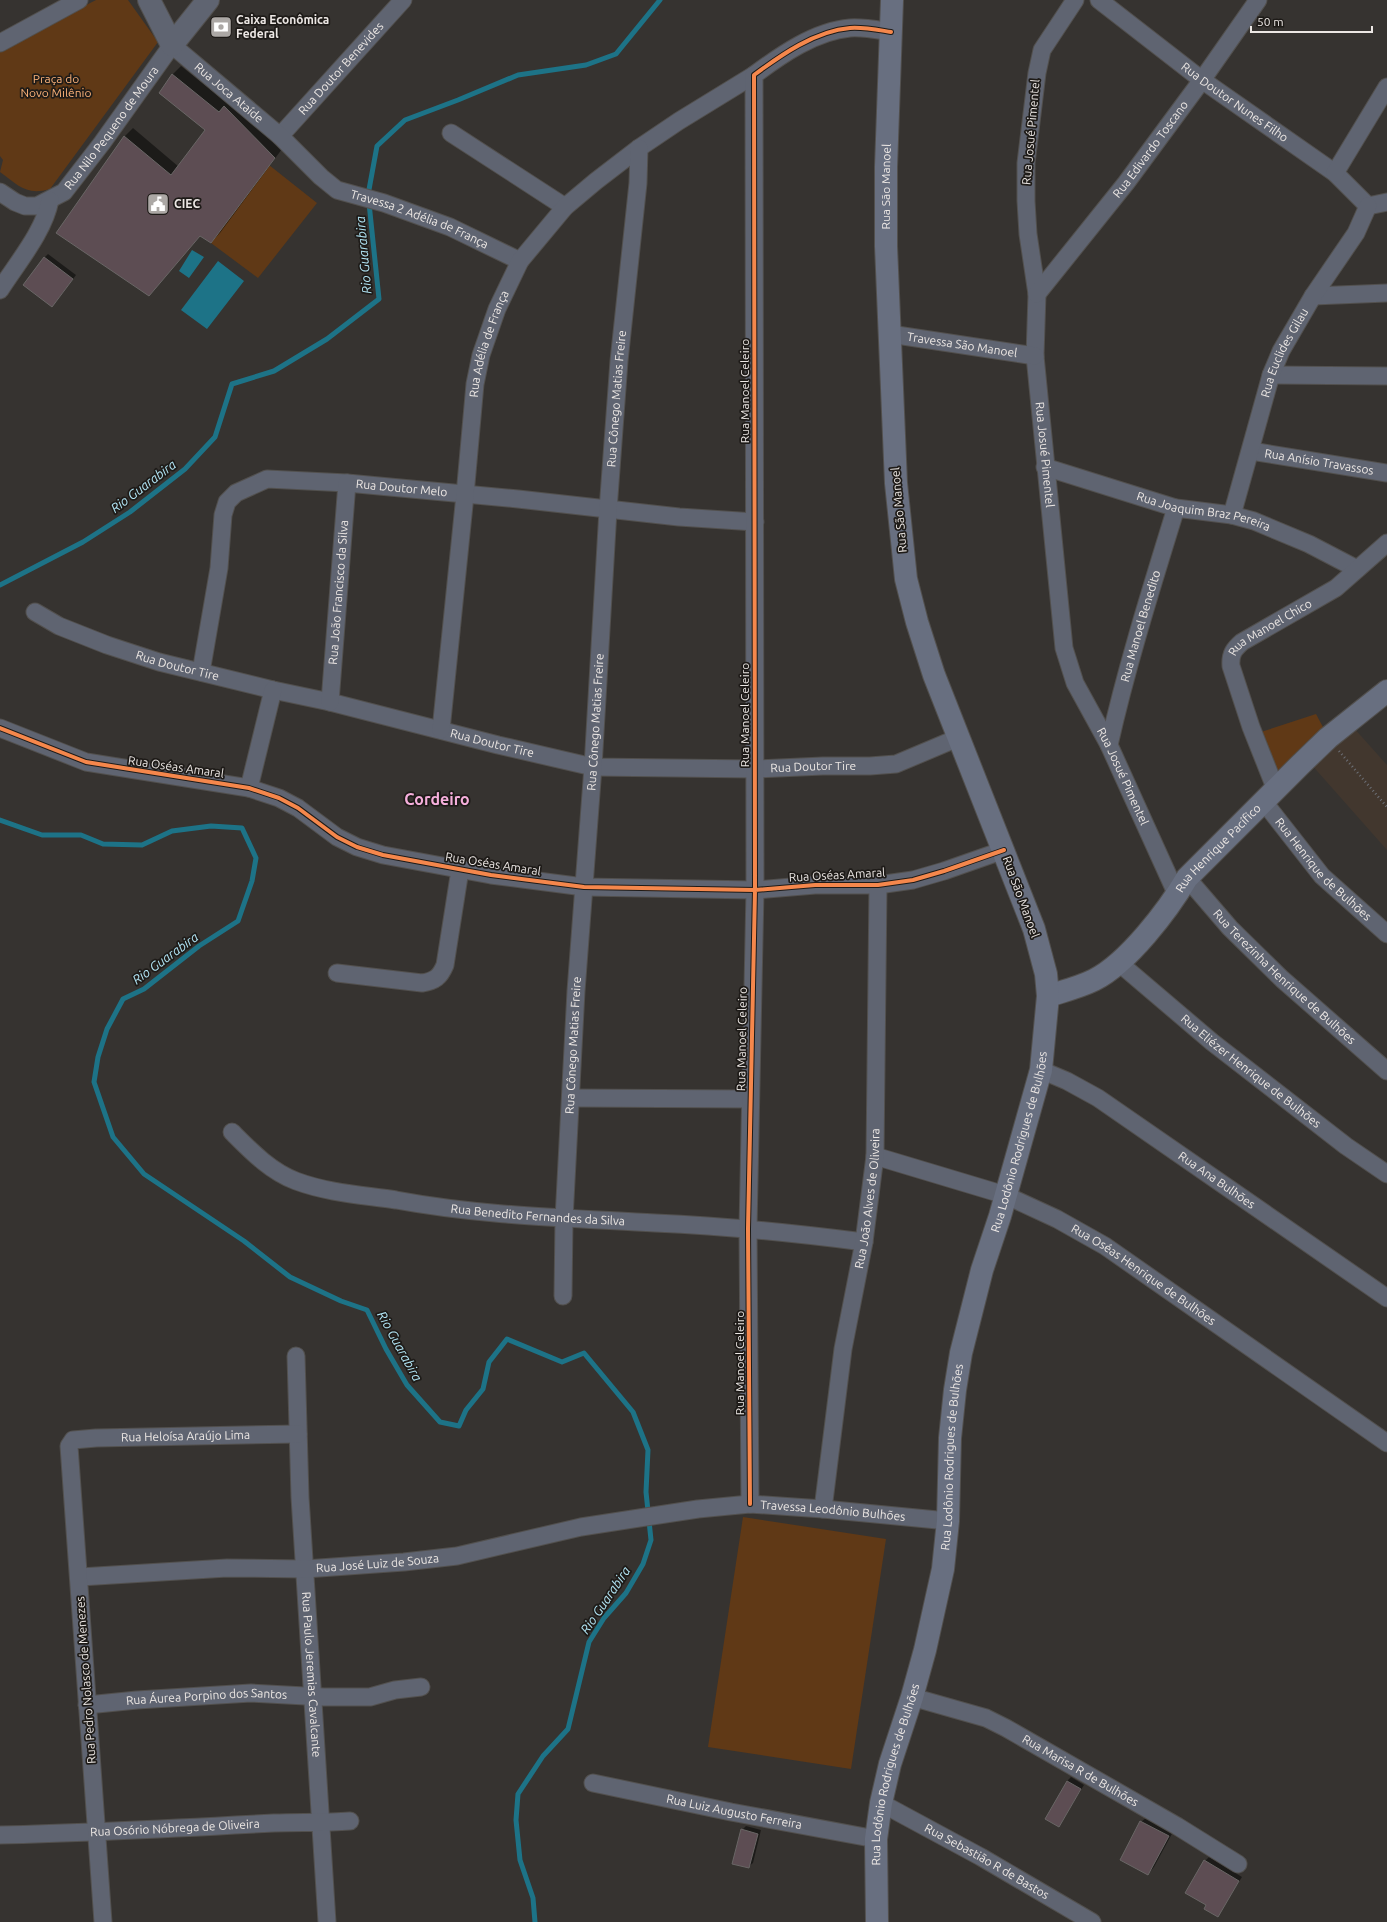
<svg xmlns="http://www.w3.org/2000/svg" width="1387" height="1922" viewBox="0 0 1387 1922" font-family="Ubuntu,sans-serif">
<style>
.built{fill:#42372e}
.green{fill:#603916}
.water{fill:#1d7387}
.shadow{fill:#0007}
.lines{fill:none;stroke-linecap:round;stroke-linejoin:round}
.stream{stroke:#1d7387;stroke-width:5}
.building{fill:#5d4d53;stroke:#696665}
.minor-casing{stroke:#52504e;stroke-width:19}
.tertiary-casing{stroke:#52504e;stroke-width:24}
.secondary-casing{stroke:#52504e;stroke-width:24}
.path{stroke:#6d7077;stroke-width:2.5;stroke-dasharray:1 3;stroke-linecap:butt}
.minor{stroke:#5f6471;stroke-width:17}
.tertiary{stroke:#5f6471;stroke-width:22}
.secondary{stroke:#686f80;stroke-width:22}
.cycleway-casing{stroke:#1e1b18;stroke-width:6}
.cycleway{stroke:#f5874c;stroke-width:4}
.labels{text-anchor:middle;stroke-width:3.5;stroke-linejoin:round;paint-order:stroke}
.poi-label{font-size:12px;font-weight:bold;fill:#ece7e4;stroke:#1e1b18;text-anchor:start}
.street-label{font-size:12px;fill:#ece7e4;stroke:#1e1b18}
.park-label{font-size:12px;fill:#fcb279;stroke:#1e1b18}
.water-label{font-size:13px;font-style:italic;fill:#b2e5f5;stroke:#1e1b18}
.district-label{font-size:16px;font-weight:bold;fill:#f6afdc;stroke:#1e1b18}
</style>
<rect width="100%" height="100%" fill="#363330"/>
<!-- built -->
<path class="built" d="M 1353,727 L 1387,765 L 1387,850 L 1310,763 Z"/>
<!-- green -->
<path class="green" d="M 96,0 L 128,0 L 158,42 L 50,189 C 26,196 18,185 0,172 L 3,160 L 0,156 L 0,49 Z
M 269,165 L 317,203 L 258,278 L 211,243 Z
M 1316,714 L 1324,729 L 1277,776 L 1261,732 Z
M 743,1517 L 886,1539 L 851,1769 L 708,1747 Z"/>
<!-- water -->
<path class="water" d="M 192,250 L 204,257 L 189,278 L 179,271 Z
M 218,261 L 244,281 L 207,329 L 181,310 Z"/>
<!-- shadow -->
<path class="shadow" d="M 181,66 L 227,103 L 233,98 L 282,149 L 220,233 L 211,242 L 201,235 L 149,295 L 58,233 L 125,136 L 133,128 L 179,167 L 207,130 L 160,93 L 173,74 Z
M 48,254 L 76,275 L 56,302 L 44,258 Z
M 1071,1777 L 1084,1785 L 1059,1825 L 1067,1781 Z
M 1148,1816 L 1174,1830 L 1154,1867 L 1148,1874 L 1141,1822 Z
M 746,1826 L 761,1830 L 753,1863 L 748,1867 L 742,1830 Z
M 1209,1857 L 1242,1877 L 1217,1916 L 1207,1905 L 1205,1861 Z"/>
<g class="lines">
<!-- stream -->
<path class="stream" d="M 368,195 L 377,146 L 405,120 L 458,100 L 518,75 L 586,65 L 616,54 L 660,0
M 0,585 L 83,542 L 130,512 L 185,469 L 215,437 L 232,384 L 274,371 L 327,339 L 379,299 L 369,203
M 0,820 L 42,835 L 81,835 L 103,844 L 142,845 L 172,831 L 211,826 L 242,828 L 256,858 L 252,881 L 238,921 L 199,946 L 144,989 L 123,999 L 107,1029 L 98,1057 L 94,1082 L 113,1137 L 144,1174 L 244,1241 L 290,1277 L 341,1301 L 367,1310 L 386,1349 L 407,1385 L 440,1422 L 459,1426 L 466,1410 L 483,1389 L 489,1362 L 507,1339 L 562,1362 L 584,1353 L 633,1412 L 648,1450 L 646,1492 L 651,1540 L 643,1564 L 626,1593 L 604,1618 L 589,1642 L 568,1729 L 543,1756 L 518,1794 L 516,1820 L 520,1860 L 533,1898 L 535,1922"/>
</g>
<!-- building -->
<path class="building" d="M 172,74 L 219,112 L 224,106 L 275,158 L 211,243 L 200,236 L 149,296 L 56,233 L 124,136 L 171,175 L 205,130 L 159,93 Z
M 44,257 L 73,279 L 52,307 L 23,285 Z
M 1067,1781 L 1081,1789 L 1059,1827 L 1045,1819 Z
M 1140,1821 L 1169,1836 L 1148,1875 L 1120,1860 Z
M 741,1829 L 758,1834 L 749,1868 L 732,1864 Z
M 1204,1860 L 1239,1881 L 1218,1917 L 1204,1909 L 1206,1905 L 1185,1893 Z"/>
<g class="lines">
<!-- minor casing -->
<g class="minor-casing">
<g id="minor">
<path id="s1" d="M 1075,0 L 1042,50 L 1037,73 L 1026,163 L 1026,201 L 1028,234 L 1037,294 L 1035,356 L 1064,648 L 1075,683 L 1109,745 L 1177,895"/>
<path id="s2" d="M 1099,0 L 1202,80 L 1335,173 L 1368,206"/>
<path d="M 0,43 L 79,0"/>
<path d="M 451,133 L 565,207"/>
<path id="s3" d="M 280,136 L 403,0"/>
<path d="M 1335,173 L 1387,87"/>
<path id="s4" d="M 0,192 L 15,202 L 25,206 L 37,206 L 64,192 L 102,143 L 172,45 L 280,136 L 321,177 L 337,190 L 384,203 L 450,227 L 520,261"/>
<path d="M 1368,206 L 1387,202"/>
<path d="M 0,290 C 17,263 44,232 50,200"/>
<path id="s5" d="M 1037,294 L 1126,183 L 1202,80 L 1258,0"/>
<path d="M 1313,296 L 1387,293"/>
<path id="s6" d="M 890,334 L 1035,356"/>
<path d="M 1271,375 L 1387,376"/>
<path id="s7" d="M 1251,451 L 1387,473"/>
<path id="s8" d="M 1045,467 L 1176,508 L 1232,515 L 1254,521 L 1309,544 L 1357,569"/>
<path id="s9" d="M 1232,515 L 1271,375 L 1281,351 L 1313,296 L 1356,233 L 1368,206"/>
<path id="s10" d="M 35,612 L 59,626 L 107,645 L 159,662 L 273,690 L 330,702 L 498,745 L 593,767 L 755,769 L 823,766 L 870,766 L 896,764 L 960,737"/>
<path id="s11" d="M 201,672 L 219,568 L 223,515 L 227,502 L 236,493 L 267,479 L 347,483 L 518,499 L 679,517 L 755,522"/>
<path id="s12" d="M 330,702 L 347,483"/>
<path d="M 0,728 L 86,762 L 249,788 L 279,798 L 298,808 L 337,837 L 357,847 L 383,855 L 491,875 L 584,887 L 755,890 L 815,885 L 878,885 L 913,880 L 944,871 L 1004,850"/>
<path id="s13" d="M 441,730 L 465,495 L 475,384 L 481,355 L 497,309 L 520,261 L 565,207 L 596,181 L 639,148 L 679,121 L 754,75"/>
<path id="s14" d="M 1109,745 C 1127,665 1152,586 1176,508"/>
<path d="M 249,788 L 273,690"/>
<path id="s15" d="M 1276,790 L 1251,727 L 1231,666 C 1230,654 1234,649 1242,642 L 1336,588 L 1387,543"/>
<path id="s16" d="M 1264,802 L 1322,876 L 1387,934"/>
<path id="s17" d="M 1187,878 L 1230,928 L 1282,979 L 1387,1071"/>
<path id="s18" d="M 1118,962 L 1212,1042 L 1346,1146 L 1387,1174"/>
<path d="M 337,973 L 422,983 C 435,981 440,977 445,965 L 460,870"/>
<path id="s19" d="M 1041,1070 L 1067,1081 L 1098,1098 L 1387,1298"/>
<path d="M 571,1098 L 750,1099"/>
<path id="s20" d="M 232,1132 C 251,1151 270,1171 296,1181 C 328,1193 363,1195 396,1200 C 482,1216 568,1218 655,1223 C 725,1226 794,1233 864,1242"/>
<path id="s21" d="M 875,1156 L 1005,1195 L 1057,1219 L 1105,1246 L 1387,1443"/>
<path id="s22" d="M 563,1296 L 564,1219 L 576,991 L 593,767 L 608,510 L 619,361 L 638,183 L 639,148"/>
<path id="s23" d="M 296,1356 L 300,1497 L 327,1922"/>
<path d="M 750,1504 L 748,1229 L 755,890 L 754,75 C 781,55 815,31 850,28 C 864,27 878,30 891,32"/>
<path id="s24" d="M 823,1509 L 843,1349 L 864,1242 L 875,1156 L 878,885"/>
<path id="s25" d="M 80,1577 L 227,1568 L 305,1569 L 404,1562 L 457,1556 L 581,1527 L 698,1509 L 750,1504 L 823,1509 L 948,1521"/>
<path id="s26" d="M 912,1697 L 986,1718 L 1006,1728 L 1177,1826 L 1238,1864"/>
<path id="s27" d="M 87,1705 L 137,1700 L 251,1693 L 324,1697 L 370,1697 L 395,1690 L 421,1687"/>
<path id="s28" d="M 593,1783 L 731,1812 L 876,1839"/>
<path id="s29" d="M 881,1803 L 981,1857 L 1092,1922"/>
<path id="s30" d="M 0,1835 C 91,1833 183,1828 274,1823 C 299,1822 325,1823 350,1821"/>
<path id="s31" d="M 103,1922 L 69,1446 L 73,1440 L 96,1438 L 298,1434"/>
</g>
</g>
<!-- tertiary casing -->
<g class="tertiary-casing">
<path id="tertiary" d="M 149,0 L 172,45 L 208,0"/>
</g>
<!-- secondary casing -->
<g class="secondary-casing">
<g id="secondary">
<path id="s32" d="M 1048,996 C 1064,991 1080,987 1094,980 C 1128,963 1168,910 1187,878 L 1300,765 L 1328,738 L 1387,691"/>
<path id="s33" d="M 877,1922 L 876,1839 L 881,1803 L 890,1764 L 912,1697 L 925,1650 L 943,1569 L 948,1521 L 950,1438 L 955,1390 L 961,1353 L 982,1270 L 1000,1216 L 1041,1070 L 1048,996 L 1046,974 L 1034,929 L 934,675 L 917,622 L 906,579 L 896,483 L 886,246 L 886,167 L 892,0"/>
</g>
</g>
<!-- path -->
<path class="path" d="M 1339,751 L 1387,807"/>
<!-- minor -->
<use href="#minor" class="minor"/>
<!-- tertiary -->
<use href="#tertiary" class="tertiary"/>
<!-- secondary -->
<use href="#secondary" class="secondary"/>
<!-- cycleway casing -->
<g class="cycleway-casing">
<path id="cycleway" d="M 0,728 L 86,762 L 249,788 L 279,798 L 298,808 L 337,837 L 357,847 L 383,855 L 491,875 L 584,887 L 755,890 L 815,885 L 878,885 L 913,880 L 944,871 L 1004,850
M 750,1504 L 748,1229 L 755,890 L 754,75 C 781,55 815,31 850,28 C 864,27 878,30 891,32"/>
</g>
<!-- cycleway -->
<use href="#cycleway" class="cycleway"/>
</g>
<!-- icons -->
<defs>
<g id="bank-square" transform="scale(1.15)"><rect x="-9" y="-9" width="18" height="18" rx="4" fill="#aca8a5" stroke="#1e1b18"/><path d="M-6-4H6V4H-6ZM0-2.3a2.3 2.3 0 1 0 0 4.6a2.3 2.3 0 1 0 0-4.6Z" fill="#fff"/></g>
<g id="civic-square" transform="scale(1.15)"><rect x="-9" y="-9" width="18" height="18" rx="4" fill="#aca8a5" stroke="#1e1b18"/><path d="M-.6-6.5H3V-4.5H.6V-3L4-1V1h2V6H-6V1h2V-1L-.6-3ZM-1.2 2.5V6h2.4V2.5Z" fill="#fff"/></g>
</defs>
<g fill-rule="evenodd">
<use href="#bank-square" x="221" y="27"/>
<use href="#civic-square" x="158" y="204"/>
</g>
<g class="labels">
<!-- poi labels -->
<g class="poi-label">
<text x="236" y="24">Caixa Econômica<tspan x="236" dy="14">Federal</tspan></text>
<text x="174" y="208">CIEC</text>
</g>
<!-- street labels -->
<g class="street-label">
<text dy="4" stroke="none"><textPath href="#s3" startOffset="91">Rua Doutor Benevides</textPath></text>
<text dy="4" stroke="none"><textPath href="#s4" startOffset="328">Rua Joca Ataíde</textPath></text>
<text dy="4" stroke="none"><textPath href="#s2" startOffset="170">Rua Doutor Nunes Filho</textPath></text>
<text dy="4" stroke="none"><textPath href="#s4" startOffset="151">Rua Nilo Pequeno de Moura</textPath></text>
<text transform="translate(1031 132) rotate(-85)" y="4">Rua Josué Pimentel</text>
<text dy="4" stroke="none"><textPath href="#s5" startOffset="184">Rua Edivardo Toscano</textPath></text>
<text dy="4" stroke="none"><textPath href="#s33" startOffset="1782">Rua São Manoel</textPath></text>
<text dy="4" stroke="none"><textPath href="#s4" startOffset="561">Travessa 2 Adélia de França</textPath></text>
<text dy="4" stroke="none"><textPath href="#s13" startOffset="390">Rua Adélia de França</textPath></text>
<text dy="4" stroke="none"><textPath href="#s6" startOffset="73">Travessa São Manoel</textPath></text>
<text dy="4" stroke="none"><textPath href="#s9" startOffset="171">Rua Euclides Gilau</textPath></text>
<text transform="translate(745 391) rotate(-90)" y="4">Rua Manoel Celeiro</text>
<text dy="4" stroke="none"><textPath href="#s22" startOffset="899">Rua Cônego Matias Freire</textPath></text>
<text dy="4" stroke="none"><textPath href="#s1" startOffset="467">Rua Josué Pimentel</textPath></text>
<text dy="4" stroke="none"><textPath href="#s7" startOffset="69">Rua Anísio Travassos</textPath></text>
<text dy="4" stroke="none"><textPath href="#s11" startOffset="354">Rua Doutor Melo</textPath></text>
<text transform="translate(899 510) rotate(-95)" y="4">Rua São Manoel</text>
<text dy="4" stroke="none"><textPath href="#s8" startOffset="165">Rua Joaquim Braz Pereira</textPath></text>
<text dy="4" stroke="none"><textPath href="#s12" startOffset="110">Rua João Francisco da Silva</textPath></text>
<text dy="4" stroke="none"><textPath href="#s14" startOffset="123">Rua Manoel Benedito</textPath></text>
<text dy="4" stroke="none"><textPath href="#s15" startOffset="191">Rua Manoel Chico</textPath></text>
<text dy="4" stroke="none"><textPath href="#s10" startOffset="153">Rua Doutor Tire</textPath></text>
<text transform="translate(745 715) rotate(-90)" y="4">Rua Manoel Celeiro</text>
<text dy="4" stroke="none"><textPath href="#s22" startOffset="575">Rua Cônego Matias Freire</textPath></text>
<text dy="4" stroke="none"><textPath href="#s10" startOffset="477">Rua Doutor Tire</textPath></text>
<text transform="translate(176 767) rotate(8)" y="4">Rua Oséas Amaral</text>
<text dy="4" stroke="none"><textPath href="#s10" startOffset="801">Rua Doutor Tire</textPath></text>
<text dy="4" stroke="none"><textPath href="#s1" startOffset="803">Rua Josué Pimentel</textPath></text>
<text dy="4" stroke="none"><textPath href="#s32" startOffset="231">Rua Henrique Pacífico</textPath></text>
<text transform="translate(493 864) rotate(9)" y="4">Rua Oséas Amaral</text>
<text dy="4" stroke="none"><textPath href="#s16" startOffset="90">Rua Henrique de Bulhões</textPath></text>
<text transform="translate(837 875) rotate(-3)" y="4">Rua Oséas Amaral</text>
<text transform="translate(1021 897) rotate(70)" y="4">Rua São Manoel</text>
<text dy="4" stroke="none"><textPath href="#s17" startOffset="139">Rua Terezinha Henrique de Bulhões</textPath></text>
<text transform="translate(742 1039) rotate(-89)" y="4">Rua Manoel Celeiro</text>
<text dy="4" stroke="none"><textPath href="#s22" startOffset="251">Rua Cônego Matias Freire</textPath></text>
<text dy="4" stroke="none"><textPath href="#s18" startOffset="172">Rua Eliézer Henrique de Bulhões</textPath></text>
<text dy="4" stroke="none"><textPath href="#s33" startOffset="798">Rua Lodônio Rodrigues de Bulhões</textPath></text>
<text dy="4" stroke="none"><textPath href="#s19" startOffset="208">Rua Ana Bulhões</textPath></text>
<text dy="4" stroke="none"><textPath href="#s24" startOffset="314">Rua João Alves de Oliveira</textPath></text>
<text dy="4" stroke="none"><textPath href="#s20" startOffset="326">Rua Benedito Fernandes da Silva</textPath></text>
<text dy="4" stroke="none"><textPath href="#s21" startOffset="296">Rua Oséas Henrique de Bulhões</textPath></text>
<text transform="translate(740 1363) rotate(-90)" y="4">Rua Manoel Celeiro</text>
<text dy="4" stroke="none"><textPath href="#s31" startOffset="597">Rua Heloísa Araújo Lima</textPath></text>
<text dy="4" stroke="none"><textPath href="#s33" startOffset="474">Rua Lodônio Rodrigues de Bulhões</textPath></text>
<text dy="4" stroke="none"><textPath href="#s25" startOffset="759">Travessa Leodônio Bulhões</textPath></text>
<text dy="4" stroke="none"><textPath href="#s25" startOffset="298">Rua José Luiz de Souza</textPath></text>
<text dy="4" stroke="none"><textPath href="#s23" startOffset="319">Rua Paulo Jeremias Cavalcante</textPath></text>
<text transform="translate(86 1680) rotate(-94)" y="4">Rua Pedro Nolasco de Menezes</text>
<text dy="4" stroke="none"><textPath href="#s27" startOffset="120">Rua Áurea Porpino dos Santos</textPath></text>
<text dy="4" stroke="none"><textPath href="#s26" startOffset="185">Rua Marisa R de Bulhões</textPath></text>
<text dy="4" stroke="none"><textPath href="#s33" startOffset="150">Rua Lodônio Rodrigues de Bulhões</textPath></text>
<text dy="4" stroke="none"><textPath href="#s28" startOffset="144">Rua Luiz Augusto Ferreira</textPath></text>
<text dy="4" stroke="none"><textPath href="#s30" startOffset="175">Rua Osório Nóbrega de Oliveira</textPath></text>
<text dy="4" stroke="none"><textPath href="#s29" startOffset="121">Rua Sebastião R de Bastos</textPath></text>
</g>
<!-- park labels -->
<g class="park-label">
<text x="56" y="83">Praça do<tspan x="56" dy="14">Novo Milênio</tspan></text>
</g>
<!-- water labels -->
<g class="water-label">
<text transform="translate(363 255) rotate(-95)" y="5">Rio Guarabira</text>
<text transform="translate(143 486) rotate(-37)" y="5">Rio Guarabira</text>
<text transform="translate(165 958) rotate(-36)" y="5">Rio Guarabira</text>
<text transform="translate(400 1346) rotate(61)" y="5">Rio Guarabira</text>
<text transform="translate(605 1600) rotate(-56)" y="5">Rio Guarabira</text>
</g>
<!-- district labels -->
<g class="district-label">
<text x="437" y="805">Cordeiro</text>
</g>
</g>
<!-- scale -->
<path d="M1251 26v6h121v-6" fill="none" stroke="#ece7e4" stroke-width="2"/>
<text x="1257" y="26" font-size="12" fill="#ece7e4" stroke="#1e1b18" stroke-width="3" paint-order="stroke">50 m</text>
</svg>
